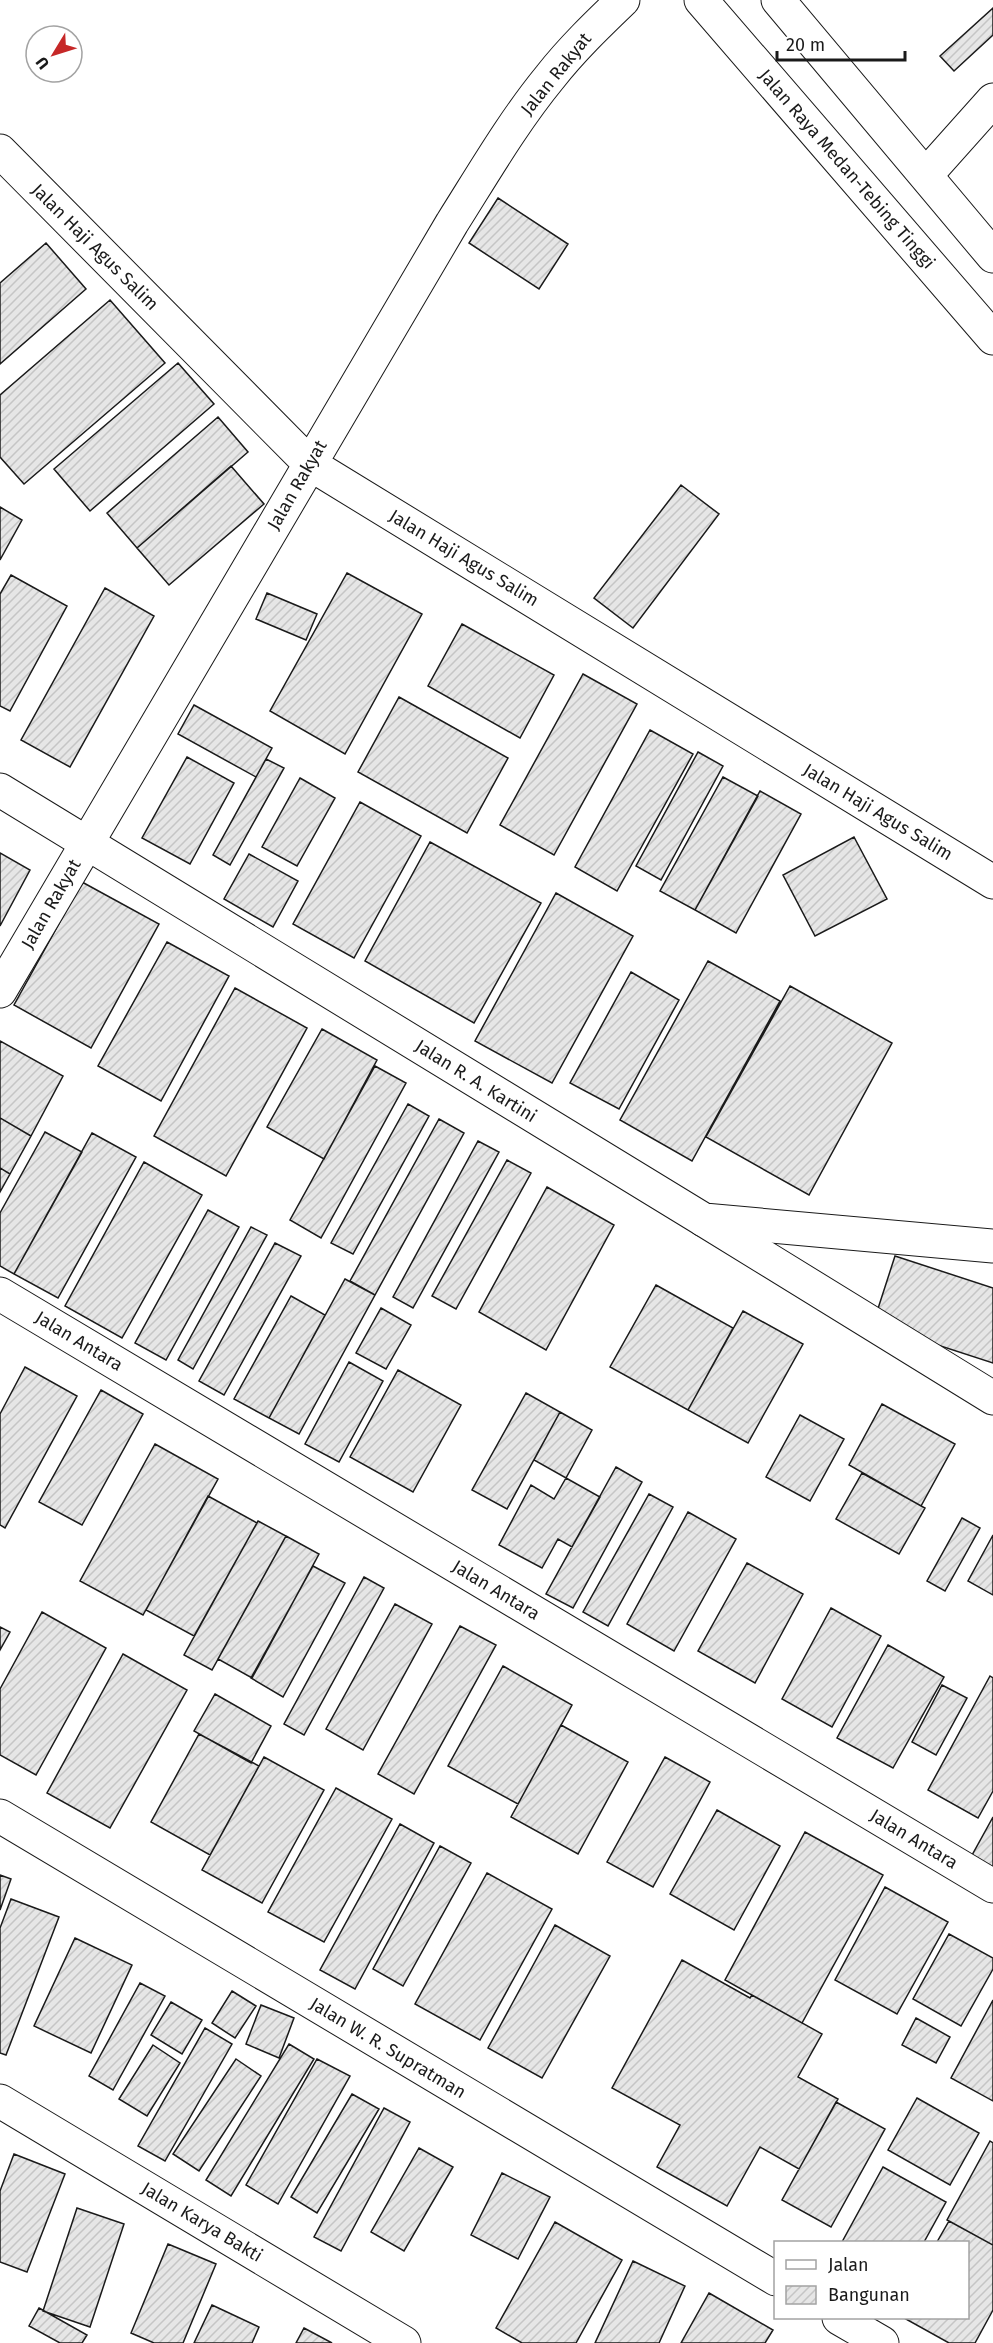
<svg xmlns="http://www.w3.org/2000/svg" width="993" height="2343" viewBox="0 0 993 2343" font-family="'Fira Sans',sans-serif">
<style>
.building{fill:url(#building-hatch);stroke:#1a1a1a;stroke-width:1.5}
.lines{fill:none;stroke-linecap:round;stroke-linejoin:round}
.minor-casing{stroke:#1a1a1a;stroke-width:35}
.tertiary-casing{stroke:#1a1a1a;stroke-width:35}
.trunk-casing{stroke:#1a1a1a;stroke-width:35}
.minor{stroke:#fff;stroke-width:33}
.tertiary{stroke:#fff;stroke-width:33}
.trunk{stroke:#fff;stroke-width:33}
.labels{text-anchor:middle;stroke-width:4.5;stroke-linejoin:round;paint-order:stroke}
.street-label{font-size:18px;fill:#1a1a1a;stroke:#fff}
</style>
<defs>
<pattern id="building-hatch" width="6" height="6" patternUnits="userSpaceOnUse" patternTransform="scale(1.5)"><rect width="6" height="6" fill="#e6e6e6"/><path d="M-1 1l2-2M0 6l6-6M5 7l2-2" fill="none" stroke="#c5c5c5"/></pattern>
</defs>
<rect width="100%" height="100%" fill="#fff"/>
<!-- building -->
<path class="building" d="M 993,8 L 993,35 L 954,71 L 940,56 Z
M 498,198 L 568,244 L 539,289 L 469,243 Z
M 46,243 L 86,289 L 0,364 L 0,283 Z
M 110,300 L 165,363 L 24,484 L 0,457 L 0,395 Z
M 178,363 L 214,404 L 90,511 L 54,469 Z
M 218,417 L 248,452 L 137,548 L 107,513 Z
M 231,466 L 264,504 L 169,585 L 137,548 Z
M 681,485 L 719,514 L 633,628 L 594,598 Z
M 0,507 L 22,520 L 0,560 Z
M 347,573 L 422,614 L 345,754 L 270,711 Z
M 11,575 L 67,606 L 10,711 L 0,706 L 0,594 Z
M 105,588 L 154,616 L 70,767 L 21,740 Z
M 267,593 L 317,614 L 306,640 L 256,619 Z
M 462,624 L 554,675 L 520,738 L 428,686 Z
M 583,674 L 637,704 L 554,855 L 500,825 Z
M 399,697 L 508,758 L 467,833 L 358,772 Z
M 194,705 L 272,748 L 256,777 L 178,734 Z
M 650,730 L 693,754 L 617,891 L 575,867 Z
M 698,752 L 723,766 L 661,880 L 636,866 Z
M 187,757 L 234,783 L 190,864 L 142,838 Z
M 266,759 L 284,768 L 230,865 L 213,855 Z
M 723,777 L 758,796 L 695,910 L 660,891 Z
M 300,778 L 335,798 L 297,866 L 262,847 Z
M 760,791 L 801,814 L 736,933 L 695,910 Z
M 360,802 L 421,836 L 354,958 L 293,924 Z
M 854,837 L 887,899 L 815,936 L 783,875 Z
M 430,842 L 541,903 L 474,1023 L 365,961 Z
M 0,853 L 30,870 L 0,926 Z
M 249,854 L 298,881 L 273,927 L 224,899 Z
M 82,882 L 159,924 L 91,1048 L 14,1005 Z
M 556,893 L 633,936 L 552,1083 L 475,1041 Z
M 167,942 L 229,976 L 161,1101 L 98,1066 Z
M 708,961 L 780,1001 L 692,1161 L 620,1120 Z
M 631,972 L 679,1000 L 619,1109 L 570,1083 Z
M 790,986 L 892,1043 L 809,1195 L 706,1137 Z
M 235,988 L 307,1028 L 226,1176 L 154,1136 Z
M 322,1029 L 377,1060 L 324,1159 L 267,1127 Z
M 0,1041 L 63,1076 L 31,1136 L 0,1118 Z
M 375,1066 L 406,1083 L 321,1238 L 290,1220 Z
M 408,1104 L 429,1116 L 353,1254 L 331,1243 Z
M 0,1118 L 31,1136 L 10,1174 L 0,1168 Z
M 439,1119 L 464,1133 L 375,1295 L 350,1281 Z
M 45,1132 L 82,1152 L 14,1274 L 0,1266 L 0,1213 Z
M 92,1133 L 136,1157 L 58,1298 L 14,1274 Z
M 478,1141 L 499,1152 L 413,1308 L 393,1297 Z
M 507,1160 L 531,1173 L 456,1309 L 432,1296 Z
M 144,1162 L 202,1195 L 122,1338 L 65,1306 Z
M 0,1168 L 10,1174 L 0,1192 Z
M 547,1187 L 614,1225 L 546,1350 L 479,1312 Z
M 208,1210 L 239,1227 L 166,1360 L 135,1343 Z
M 251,1227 L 267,1235 L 193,1369 L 178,1360 Z
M 275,1243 L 301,1256 L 224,1395 L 199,1381 Z
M 895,1256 L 993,1288 L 993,1363 L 873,1324 Z
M 345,1279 L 375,1295 L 299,1434 L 269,1418 Z
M 656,1285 L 733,1328 L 688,1410 L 610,1367 Z
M 291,1296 L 325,1315 L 269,1418 L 234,1399 Z
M 381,1308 L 411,1325 L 386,1369 L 356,1353 Z
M 743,1311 L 803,1344 L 748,1443 L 688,1410 Z
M 349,1362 L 383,1381 L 339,1462 L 305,1444 Z
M 25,1367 L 77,1396 L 5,1528 L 0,1525 L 0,1414 Z
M 398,1370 L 461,1405 L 413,1492 L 350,1457 Z
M 101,1390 L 143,1414 L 82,1525 L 39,1502 Z
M 526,1393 L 560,1412 L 507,1509 L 472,1490 Z
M 882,1404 L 955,1444 L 921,1506 L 849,1465 Z
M 560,1412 L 592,1430 L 566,1478 L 534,1460 Z
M 800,1415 L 844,1439 L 810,1501 L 766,1477 Z
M 155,1444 L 218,1479 L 143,1615 L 80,1581 Z
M 616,1467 L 642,1482 L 573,1608 L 546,1594 Z
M 862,1473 L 925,1508 L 899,1554 L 836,1519 Z
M 566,1478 L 600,1497 L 572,1547 L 558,1539 L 542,1568 L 499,1545 L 531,1485 L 554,1499 Z
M 649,1494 L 673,1507 L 608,1626 L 583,1612 Z
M 208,1496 L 257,1523 L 194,1636 L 146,1610 Z
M 688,1512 L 736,1539 L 674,1651 L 627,1624 Z
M 962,1518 L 980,1528 L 945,1591 L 927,1581 Z
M 258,1521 L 286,1536 L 212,1670 L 184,1655 Z
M 993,1535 L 993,1595 L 968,1581 Z
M 286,1536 L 319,1554 L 252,1678 L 218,1659 Z
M 747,1563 L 803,1594 L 755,1683 L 698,1651 Z
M 313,1566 L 345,1583 L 283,1697 L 251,1678 Z
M 364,1577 L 384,1588 L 304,1735 L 284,1724 Z
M 395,1604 L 432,1624 L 363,1750 L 326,1729 Z
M 831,1608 L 881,1636 L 832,1727 L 782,1699 Z
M 42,1612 L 106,1648 L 36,1775 L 0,1755 L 0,1689 Z
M 460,1626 L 496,1645 L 414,1794 L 378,1774 Z
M 0,1627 L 10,1632 L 0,1650 Z
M 888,1645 L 944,1677 L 893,1768 L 837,1738 Z
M 123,1654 L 187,1690 L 110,1828 L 47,1793 Z
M 503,1666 L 572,1705 L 518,1804 L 448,1766 Z
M 990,1676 L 993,1678 L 993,1791 L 978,1818 L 928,1790 Z
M 942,1685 L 967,1698 L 936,1755 L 912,1742 Z
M 215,1694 L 271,1726 L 251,1763 L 194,1731 Z
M 561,1725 L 628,1762 L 578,1854 L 511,1817 Z
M 199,1734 L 259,1766 L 210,1855 L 151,1822 Z
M 264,1757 L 324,1790 L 262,1903 L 202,1870 Z
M 665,1757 L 710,1782 L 653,1887 L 607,1862 Z
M 336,1788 L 392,1819 L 324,1942 L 268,1912 Z
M 717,1810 L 780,1846 L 734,1930 L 670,1894 Z
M 993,1817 L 993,1868 L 971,1857 Z
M 400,1824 L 434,1843 L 355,1989 L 320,1970 Z
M 805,1832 L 883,1875 L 802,2023 L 725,1980 Z
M 440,1846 L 471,1863 L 403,1986 L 373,1969 Z
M 487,1873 L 552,1909 L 480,2040 L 415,2004 Z
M 0,1875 L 11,1879 L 0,1910 Z
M 885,1887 L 948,1922 L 897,2014 L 835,1980 Z
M 11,1899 L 59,1917 L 6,2055 L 0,2053 L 0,1928 Z
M 555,1925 L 610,1956 L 542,2078 L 488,2048 Z
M 949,1934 L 993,1958 L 993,1969 L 961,2026 L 913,1999 Z
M 75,1938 L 132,1965 L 91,2053 L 34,2026 Z
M 682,1960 L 750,1998 L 752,1995 L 822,2034 L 798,2077 L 838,2099 L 799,2169 L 760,2147 L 727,2206 L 657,2167 L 680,2125 L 612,2088 Z
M 140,1983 L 165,1996 L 113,2090 L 89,2076 Z
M 232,1991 L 256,2006 L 235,2038 L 212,2023 Z
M 993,2000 L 993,2101 L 951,2078 Z
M 171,2002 L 202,2020 L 182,2054 L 151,2035 Z
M 261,2005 L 294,2018 L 279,2058 L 246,2044 Z
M 916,2018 L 950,2037 L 936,2063 L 902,2045 Z
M 205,2028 L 232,2044 L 165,2161 L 138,2146 Z
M 289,2044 L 314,2059 L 231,2196 L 206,2180 Z
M 153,2045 L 180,2063 L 147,2116 L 119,2099 Z
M 236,2059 L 261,2076 L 199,2171 L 173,2154 Z
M 317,2059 L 350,2076 L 278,2204 L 246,2185 Z
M 352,2094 L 379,2109 L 317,2213 L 291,2197 Z
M 917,2098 L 979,2133 L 950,2185 L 888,2150 Z
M 836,2102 L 885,2129 L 831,2227 L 782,2200 Z
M 384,2108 L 410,2122 L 341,2251 L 314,2237 Z
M 990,2141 L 993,2143 L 993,2245 L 947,2220 Z
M 419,2148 L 453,2167 L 404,2251 L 371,2232 Z
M 14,2154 L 65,2174 L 27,2272 L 0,2262 L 0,2191 Z
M 883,2167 L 946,2202 L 924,2242 L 842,2242 Z
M 502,2173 L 550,2197 L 518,2259 L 471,2235 Z
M 77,2208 L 124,2224 L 90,2327 L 43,2311 Z
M 949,2221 L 993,2245 L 993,2310 L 975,2343 L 949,2343 L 904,2318 L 968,2318 L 968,2242 L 937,2242 Z
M 555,2222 L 622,2260 L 576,2343 L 522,2343 L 496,2328 Z
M 168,2244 L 216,2264 L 183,2343 L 154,2343 L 131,2333 Z
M 633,2261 L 685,2286 L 659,2343 L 595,2343 Z
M 709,2293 L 773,2330 L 765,2343 L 681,2343 Z
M 212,2305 L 259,2327 L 252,2343 L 194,2343 Z
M 39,2308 L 87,2335 L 82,2343 L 60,2343 L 29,2326 Z
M 304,2328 L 332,2343 L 296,2343 Z"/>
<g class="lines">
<!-- minor casing -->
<g class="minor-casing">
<path id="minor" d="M 0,151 L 310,464 L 993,882
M 926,175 L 993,100
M 0,991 L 452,223 C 483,174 513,122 550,77 C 572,49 597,25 623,0
M 704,1220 L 993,1398
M 0,1294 L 993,1886
M 0,1816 L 776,2279
M 0,2101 L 404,2343
M 839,2318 L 882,2343"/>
</g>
<!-- tertiary casing -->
<g class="tertiary-casing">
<path id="tertiary" d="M 0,790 L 704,1220 L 993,1246"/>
</g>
<!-- trunk casing -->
<g class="trunk-casing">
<path id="trunk" d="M 701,0 L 993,338
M 778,0 L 993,256"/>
</g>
<!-- minor -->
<use href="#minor" class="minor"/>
<!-- tertiary -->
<use href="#tertiary" class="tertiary"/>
<!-- trunk -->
<use href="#trunk" class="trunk"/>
</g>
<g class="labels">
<!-- street labels -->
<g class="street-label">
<text transform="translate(556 74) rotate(-51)" y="6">Jalan Rakyat</text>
<text transform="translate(847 169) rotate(49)" y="6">Jalan Raya Medan-Tebing Tinggi</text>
<text transform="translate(95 247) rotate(45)" y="6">Jalan Haji Agus Salim</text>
<text transform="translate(297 485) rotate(-60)" y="6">Jalan Rakyat</text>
<text transform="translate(464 558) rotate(31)" y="6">Jalan Haji Agus Salim</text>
<text transform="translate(878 812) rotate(31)" y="6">Jalan Haji Agus Salim</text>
<text transform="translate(51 904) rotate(-60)" y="6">Jalan Rakyat</text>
<text transform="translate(476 1081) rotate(32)" y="6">Jalan R. A. Kartini</text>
<text transform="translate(79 1341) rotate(31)" y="6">Jalan Antara</text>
<text transform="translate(496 1590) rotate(31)" y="6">Jalan Antara</text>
<text transform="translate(914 1839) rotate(31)" y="6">Jalan Antara</text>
<text transform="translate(388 2048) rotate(31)" y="6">Jalan W. R. Supratman</text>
<text transform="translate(202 2222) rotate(31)" y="6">Jalan Karya Bakti</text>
</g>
</g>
<!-- legend -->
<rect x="774" y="2241" width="195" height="78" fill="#ffffff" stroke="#a3a3a3" stroke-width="1.5"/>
<rect x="786" y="2260" width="30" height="9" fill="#ffffff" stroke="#a3a3a3" stroke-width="1.5"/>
<text x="828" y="2271" font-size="18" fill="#1a1a1a">Jalan</text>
<rect x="786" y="2286" width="30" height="18" fill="url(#building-hatch)" stroke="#a3a3a3" stroke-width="1.5"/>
<text x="828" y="2301" font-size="18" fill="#1a1a1a">Bangunan</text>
<!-- north arrow -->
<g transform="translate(54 54) rotate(232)"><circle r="28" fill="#ffffff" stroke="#a3a3a3" stroke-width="1.5"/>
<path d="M0-4.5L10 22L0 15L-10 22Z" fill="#c62828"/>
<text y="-9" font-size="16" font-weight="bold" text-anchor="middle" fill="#1a1a1a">U</text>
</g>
<!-- scale -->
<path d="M777 51v9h128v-9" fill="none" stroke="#1a1a1a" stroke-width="3"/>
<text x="786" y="51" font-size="18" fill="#1a1a1a" stroke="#ffffff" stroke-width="4.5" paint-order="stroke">20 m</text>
</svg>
